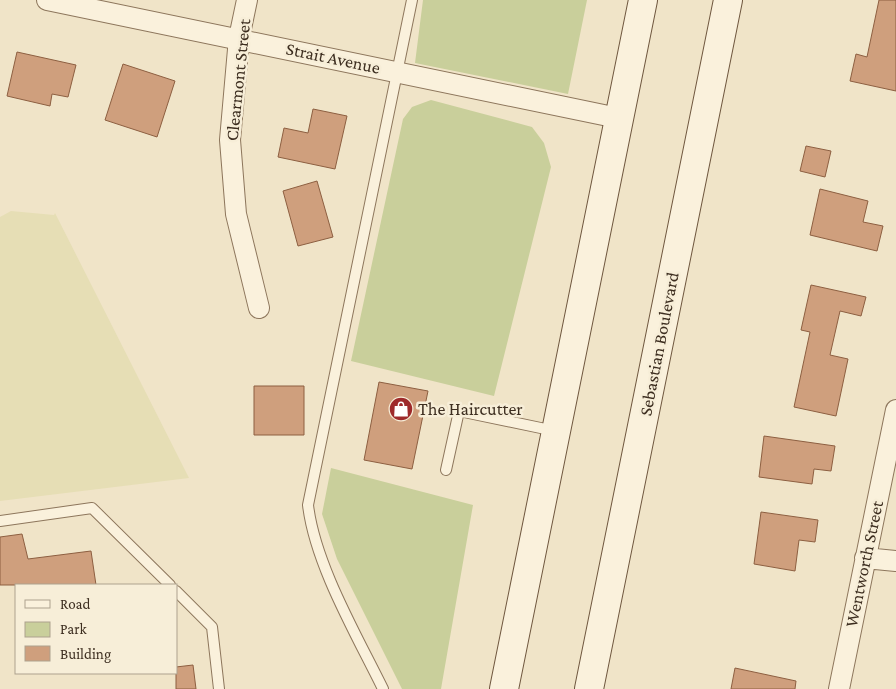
<svg xmlns="http://www.w3.org/2000/svg" width="896" height="689" viewBox="0 0 896 689" font-family="'Crimson Pro',serif">
<style>
.farmland{fill:#e6deb5}
.green{fill:#c9cf9b}
.building{fill:#cf9f7d;stroke:#8d5f41}
.lines{fill:none;stroke-linecap:round;stroke-linejoin:round}
.lane-casing{stroke:#8d765c;stroke-width:12}
.street-casing{stroke:#8d765c;stroke-width:22}
.secondary-casing{stroke:#6f573f;stroke-width:30}
.lane{stroke:#faf1dc;stroke-width:10}
.street{stroke:#faf1dc;stroke-width:20}
.secondary{stroke:#faf1dc;stroke-width:28}
.labels{text-anchor:middle;stroke-width:5;stroke-linejoin:round;paint-order:stroke}
.street-label{font-size:18px;fill:#3d2e20;stroke:#f7eed8}
.poi-label{font-size:18px;fill:#3d2e20;stroke:#f7eed8;text-anchor:start}
</style>
<rect width="100%" height="100%" fill="#f0e4c8"/>
<!-- farmland -->
<path class="farmland" d="M 11,211 L 54,215 L 55,213 L 189,478 L 0,501 L 0,217 Z"/>
<!-- green -->
<path class="green" d="M 423,0 L 587,0 L 568,94 L 415,63 Z
M 431,100 L 532,127 L 544,143 L 551,167 L 494,396 L 351,361 L 403,119 L 412,107 Z
M 331,468 L 473,505 L 441,689 L 402,689 L 337,559 L 322,514 Z"/>
<!-- building -->
<path class="building" d="M 879,0 L 896,0 L 896,91 L 850,81 L 856,54 L 867,57 Z
M 17,52 L 76,65 L 68,97 L 52,94 L 50,106 L 7,96 Z
M 123,64 L 175,81 L 157,137 L 105,120 Z
M 313,109 L 347,116 L 335,169 L 278,157 L 284,128 L 308,133 Z
M 806,146 L 831,151 L 825,177 L 800,171 Z
M 317,181 L 333,237 L 298,246 L 283,191 Z
M 820,189 L 868,201 L 863,222 L 883,226 L 877,251 L 810,235 Z
M 811,285 L 866,297 L 861,316 L 840,311 L 830,355 L 848,359 L 836,416 L 794,407 L 810,332 L 801,330 Z
M 379,382 L 428,391 L 412,469 L 364,460 Z
M 254,386 L 304,386 L 304,435 L 254,435 Z
M 764,436 L 835,446 L 831,471 L 814,469 L 812,484 L 759,477 Z
M 761,512 L 818,520 L 815,542 L 799,540 L 795,571 L 754,564 Z
M 22,534 L 28,559 L 91,551 L 96,585 L 0,585 L 0,537 Z
M 193,665 L 196,689 L 176,689 L 176,667 Z
M 735,668 L 796,681 L 795,689 L 731,689 Z"/>
<g class="lines">
<!-- lane casing -->
<g class="lane-casing">
<path id="lane" d="M 446,470 L 459,411 L 555,431
M 0,521 L 92,508 L 170,585
M 176,591 L 212,627 L 219,689
M 383,689 C 356,634 315,564 308,505 L 412,0"/>
</g>
<!-- street casing -->
<g class="street-casing">
<path id="street" d="M 47,0 L 618,118
M 247,0 L 239,38 L 230,140 L 236,214 L 259,308
M 865,558 L 896,561
M 839,689 L 896,410"/>
</g>
<!-- secondary casing -->
<g class="secondary-casing">
<path id="secondary" d="M 504,689 L 643,0
M 589,689 L 728,0"/>
</g>
<!-- lane -->
<use href="#lane" class="lane"/>
<!-- street -->
<use href="#street" class="street"/>
<!-- secondary -->
<use href="#secondary" class="secondary"/>
</g>
<!-- icons -->
<defs>
<g id="shop-disc" transform="scale(1.25)"><circle r="9.5" fill="#9e2a2b" stroke="#f7eed8"/><path d="M-5-2.5h2.3a2.7 3.5 0 0 1 5.4 0H5L5.5 6h-11ZM-1.5-2.5h3a1.5 2.3 0 0 0-3 0Z" fill="#fff"/></g>
</defs>
<g fill-rule="evenodd">
<use href="#shop-disc" x="401" y="409"/>
</g>
<g class="labels">
<!-- street labels -->
<g class="street-label">
<text transform="translate(333 58) rotate(12)" y="6">Strait Avenue</text>
<text transform="translate(238 80) rotate(-84)" y="6">Clearmont Street</text>
<text transform="translate(659 344) rotate(-79)" y="6">Sebastian Boulevard</text>
<text transform="translate(864 564) rotate(-78)" y="6">Wentworth Street</text>
</g>
<!-- poi labels -->
<g class="poi-label">
<text x="418" y="415">The Haircutter</text>
</g>
</g>
<!-- legend -->
<rect x="15" y="584" width="162" height="90" fill="#f7eed8" stroke="#ada18e"/>
<rect x="25" y="600" width="25" height="8" fill="#faf1dc" stroke="#ada18e"/>
<text x="60" y="609" font-size="15" fill="#3d2e20">Road</text>
<rect x="25" y="622" width="25" height="15" fill="#c9cf9b" stroke="#ada18e"/>
<text x="60" y="634" font-size="15" fill="#3d2e20">Park</text>
<rect x="25" y="646" width="25" height="15" fill="#cf9f7d" stroke="#ada18e"/>
<text x="60" y="659" font-size="15" fill="#3d2e20">Building</text>
</svg>
